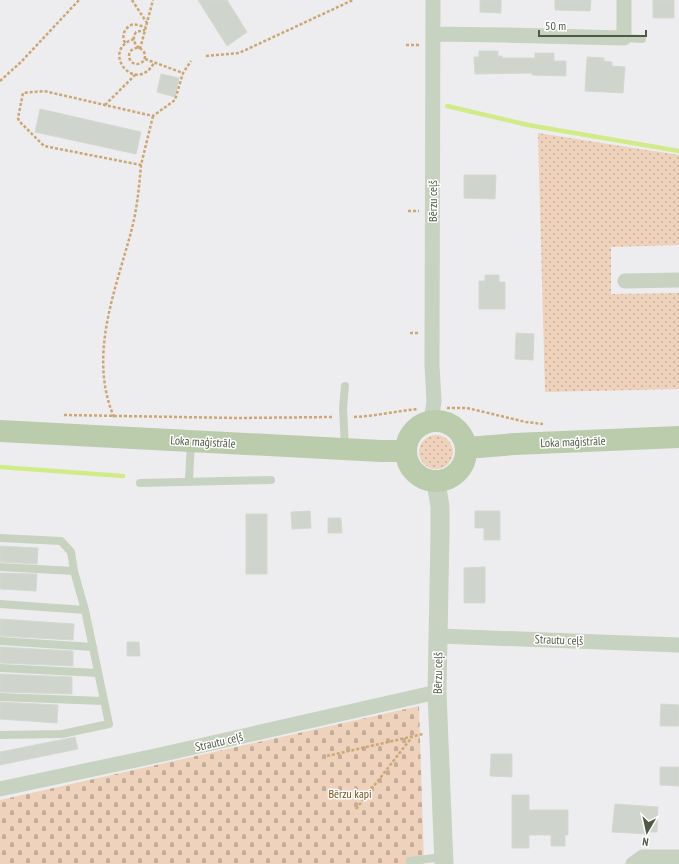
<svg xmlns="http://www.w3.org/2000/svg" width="679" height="864" viewBox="0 0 679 864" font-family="'PT Sans Narrow',sans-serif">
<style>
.grass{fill:url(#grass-dots)}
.cemetery{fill:url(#cemetery-stones)}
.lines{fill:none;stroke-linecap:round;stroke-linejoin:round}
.stream{stroke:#d0eb88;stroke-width:4.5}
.building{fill:#cfd5cc;stroke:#d3d9d1}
.path{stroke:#cca673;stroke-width:2.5;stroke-dasharray:3 2;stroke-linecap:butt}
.service{stroke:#c8d2c0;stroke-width:8}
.minor{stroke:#c8d2c0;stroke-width:15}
.tertiary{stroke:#c8d2c0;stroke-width:19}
.primary{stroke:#baccac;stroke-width:22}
.labels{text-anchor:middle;stroke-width:3;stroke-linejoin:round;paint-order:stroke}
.street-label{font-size:12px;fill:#4f5a45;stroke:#fff}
.park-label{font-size:12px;fill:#7b4f17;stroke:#fff}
</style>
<defs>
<pattern id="grass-dots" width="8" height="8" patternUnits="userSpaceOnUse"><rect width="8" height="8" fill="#eed2bb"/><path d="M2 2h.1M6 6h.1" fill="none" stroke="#c3ad9a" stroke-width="1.8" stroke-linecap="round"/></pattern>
<pattern id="cemetery-stones" width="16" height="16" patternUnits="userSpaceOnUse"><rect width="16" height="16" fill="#eed2bb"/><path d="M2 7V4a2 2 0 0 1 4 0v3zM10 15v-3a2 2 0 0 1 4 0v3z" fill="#c3ad9a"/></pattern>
</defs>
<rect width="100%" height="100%" fill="#ededf0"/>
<!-- grass -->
<path class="grass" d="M 538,133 L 679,155 L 679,245 L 611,247 L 611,294 L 679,293 L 679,389 L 545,392 Z
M419 452a17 17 0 1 1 34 0a17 17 0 1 1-34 0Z"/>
<!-- cemetery -->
<path class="cemetery" d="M 419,706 L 424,864 L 0,864 L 0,800 Z"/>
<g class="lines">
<!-- stream -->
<path class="stream" d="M 447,106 L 528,125 L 679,151
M 0,467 L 123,476"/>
</g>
<!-- building -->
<path class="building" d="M 198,0 L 227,0 L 247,32 L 227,46 Z
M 480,0 L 501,0 L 501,13 L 480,12 Z
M 555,0 L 591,0 L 590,11 L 555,10 Z
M 653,0 L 674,0 L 674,18 L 653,18 Z
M 479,51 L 498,51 L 498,56 L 502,56 L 502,58 L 535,58 L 535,53 L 554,53 L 554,61 L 566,61 L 566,76 L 532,75 L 532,73 L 475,74 L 474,57 L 479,57 Z
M 587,57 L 604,58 L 604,61 L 612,62 L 612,66 L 625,67 L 623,93 L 585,91 Z
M 161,74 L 179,78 L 175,97 L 157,92 Z
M 40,109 L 141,132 L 136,154 L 35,132 Z
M 464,175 L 496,175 L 495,199 L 464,198 Z
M 485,275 L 499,275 L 499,282 L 505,282 L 505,309 L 479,309 L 479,281 L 485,281 Z
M 516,333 L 534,334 L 533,360 L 515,359 Z
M 310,511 L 311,528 L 292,529 L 291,512 Z
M 475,511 L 500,511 L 500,540 L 484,540 L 484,528 L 475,528 Z
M 246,514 L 267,514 L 267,574 L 246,574 Z
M 328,518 L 341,518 L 342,533 L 328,533 Z
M 0,546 L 38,548 L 37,564 L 0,562 Z
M 485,567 L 485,603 L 464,603 L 464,568 Z
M 0,573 L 37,574 L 36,591 L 0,589 Z
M 0,619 L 74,624 L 73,640 L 0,636 Z
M 127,642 L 139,642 L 140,656 L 127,656 Z
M 0,647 L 73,651 L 73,666 L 0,663 Z
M 0,674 L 72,677 L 72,694 L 0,692 Z
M 0,702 L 58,705 L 57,723 L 0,719 Z
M 661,704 L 679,705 L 679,726 L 660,726 Z
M 75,737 L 78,749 L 0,765 L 0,752 Z
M 491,754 L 512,754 L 512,777 L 490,776 Z
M 660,767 L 679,767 L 679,786 L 660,785 Z
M 512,795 L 529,795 L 529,810 L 568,810 L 568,835 L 565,835 L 565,846 L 551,846 L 551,835 L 529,835 L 529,848 L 512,848 Z
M 615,804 L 658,807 L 657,832 L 647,832 L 647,834 L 612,832 Z"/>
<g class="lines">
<!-- path -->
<path class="path" d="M 132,0 L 147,23
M 134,39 C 99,50 135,96 154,63
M 125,43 C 121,34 125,28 133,24 L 146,27
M 406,45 L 419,45
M 139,48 C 134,43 132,39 136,32 L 145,30
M129 56a8 8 0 1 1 16 0a8 8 0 1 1-16 0Z
M 140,49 L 153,0
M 206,56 L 239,53 L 353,0
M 145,59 L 183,73
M 0,81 L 21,62 L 79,0
M 105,105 L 135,75
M 153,116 L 141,165 L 44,146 L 19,121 L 18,118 L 23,93 L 44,91 L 153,116 L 175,100 L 183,73 L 191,61
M 408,211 L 419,211
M 410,333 L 418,333
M 447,408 L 467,408 L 526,422 L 543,424
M 64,415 L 237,418 L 333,417
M 114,417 C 88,356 115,292 131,232 C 137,210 139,188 141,165
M 354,417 C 376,416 397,411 418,409
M 327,756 L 423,734
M 356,809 L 412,737"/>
<!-- service -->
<path class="service" d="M 624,38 L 642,39
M 345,386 L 343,408 L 345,448
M 189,481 L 191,442
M 140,483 L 271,480
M 0,538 L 61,541 L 71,552 L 74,571 L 85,610 L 109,724 L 62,734 L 0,735
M 0,567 L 74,571
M 0,604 L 85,610
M 0,641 L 93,647
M 0,668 L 98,673
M 0,697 L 103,701
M 410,861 L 443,857"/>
<!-- minor -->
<path class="minor" d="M 433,34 L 503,35 L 624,38 L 624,0
M 625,281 L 679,280
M 431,421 L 434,401 L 432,365 L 433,0
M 439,636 L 679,645
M 0,789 L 155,756 L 437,692
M 633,864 L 643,857 L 679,857"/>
<!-- tertiary -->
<path class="tertiary" d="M 436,482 L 440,507 L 440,533 L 437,692 L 444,864"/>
<!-- primary -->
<path class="primary" d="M406 451a30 30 0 1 1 60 0a30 30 0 1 1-60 0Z
M 0,431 L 381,451 L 405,451
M 467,448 L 515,444 L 679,437"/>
</g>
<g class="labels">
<!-- street labels -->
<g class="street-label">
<text transform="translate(433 201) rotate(-90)" y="4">Bērzu ceļš</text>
<text transform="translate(203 442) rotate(3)" y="4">Loka maģistrāle</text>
<text transform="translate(573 442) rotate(-2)" y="4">Loka maģistrāle</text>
<text transform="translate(559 640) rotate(2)" y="4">Strautu ceļš</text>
<text transform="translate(438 673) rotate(-89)" y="4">Bērzu ceļš</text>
<text transform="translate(219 742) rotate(-13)" y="4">Strautu ceļš</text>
</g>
<!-- park labels -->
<g class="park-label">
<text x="350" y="798">Bērzu kapi</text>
</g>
</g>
<!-- north arrow -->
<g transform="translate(647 832) rotate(189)" stroke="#ffffff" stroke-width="3" paint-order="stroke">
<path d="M0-3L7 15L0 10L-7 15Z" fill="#4f5a45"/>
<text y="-6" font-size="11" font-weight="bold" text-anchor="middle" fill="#4f5a45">N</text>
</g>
<!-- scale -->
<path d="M539 30v6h107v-6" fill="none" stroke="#4f5a45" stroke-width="2"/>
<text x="545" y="30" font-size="12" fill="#4f5a45" stroke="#ffffff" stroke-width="3" paint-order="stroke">50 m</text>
</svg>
